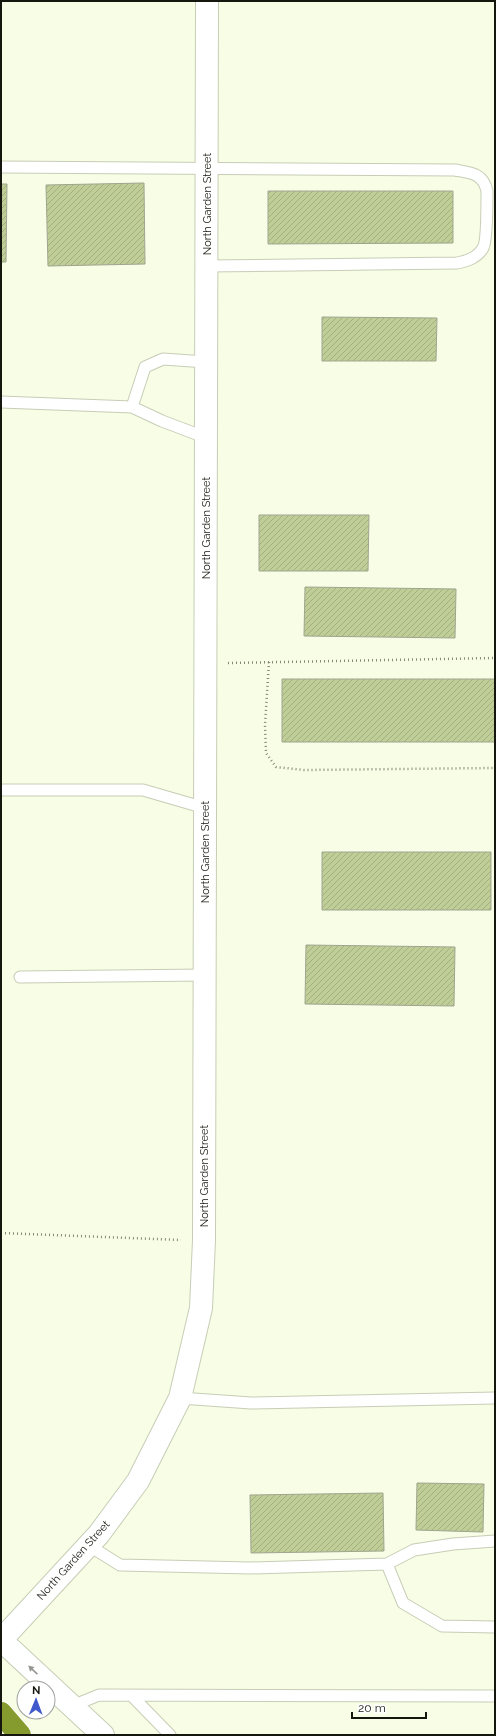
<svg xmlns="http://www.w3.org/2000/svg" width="496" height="1736" viewBox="0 0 496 1736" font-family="Raleway,sans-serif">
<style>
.building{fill:url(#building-hatch);stroke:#9fa58f}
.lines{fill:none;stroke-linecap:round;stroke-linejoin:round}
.lane-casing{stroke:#c7cdb6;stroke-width:13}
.street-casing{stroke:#c7cdb6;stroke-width:24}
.secondary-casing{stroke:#c7cdb6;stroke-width:24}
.highway-casing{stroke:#fff;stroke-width:24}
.path{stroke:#838878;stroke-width:2.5;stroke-dasharray:1 3;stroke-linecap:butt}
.lane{stroke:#fff;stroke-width:11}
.street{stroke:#fff;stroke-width:22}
.secondary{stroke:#fff;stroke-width:22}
.highway{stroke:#869b2d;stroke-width:22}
.oneway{fill:#969793}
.labels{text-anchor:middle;stroke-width:3.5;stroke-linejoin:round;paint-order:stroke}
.street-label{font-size:11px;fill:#15170f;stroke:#fff}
</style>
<defs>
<pattern id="building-hatch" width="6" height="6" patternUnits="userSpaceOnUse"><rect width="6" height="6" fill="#bfcd96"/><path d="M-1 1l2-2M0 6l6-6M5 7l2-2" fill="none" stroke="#a3af80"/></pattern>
</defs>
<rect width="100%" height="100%" fill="#f7fee5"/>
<!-- building -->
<path class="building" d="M 144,183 L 145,264 L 48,266 L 46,185 Z
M 1,184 L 7,184 L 6,262 L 1,262 Z
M 268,191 L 453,191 L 453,243 L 268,244 Z
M 322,317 L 437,318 L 436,361 L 322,361 Z
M 259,515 L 369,515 L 368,571 L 259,571 Z
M 305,587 L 456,589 L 455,638 L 304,636 Z
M 282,679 L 495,679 L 495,742 L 282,742 Z
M 322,852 L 491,852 L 491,910 L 322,910 Z
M 306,945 L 455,947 L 454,1006 L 305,1004 Z
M 417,1483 L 484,1484 L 483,1532 L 416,1530 Z
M 383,1493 L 384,1551 L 251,1553 L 250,1495 Z"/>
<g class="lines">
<!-- lane casing -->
<g class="lane-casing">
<path id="lane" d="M 1,167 L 455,170 C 471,173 483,173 487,191 C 487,201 487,242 483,248 C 477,258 467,261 457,263 L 207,266
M 1,402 L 132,407 L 162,421 L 207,438
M 132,407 L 145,367 L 163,359 L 206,362
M 1,790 L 143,790 L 205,808
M 20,977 L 205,975
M 180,1398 L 251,1403 L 495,1398
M 88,1545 L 120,1565 L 250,1568 L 387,1564 L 414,1550 L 453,1544 L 495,1541
M 387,1564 L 403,1603 L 442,1626 L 495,1627
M 132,1696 L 170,1735
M 72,1706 L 99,1695 L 495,1696"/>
</g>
<!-- street casing -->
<g class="street-casing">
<path id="street" d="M 1,1640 L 99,1534 L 138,1481 L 180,1398 L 201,1308 L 204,1240 L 207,1"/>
</g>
<!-- secondary casing -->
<g class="secondary-casing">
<path id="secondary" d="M 1,1640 L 103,1735"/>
</g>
<!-- highway casing -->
<g class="highway-casing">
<path id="highway" d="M 1,1713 L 20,1735"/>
</g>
<!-- path -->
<path class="path" d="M 269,662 L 265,725 L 266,753 L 276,767 L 304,770 L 495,768
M 228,663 L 495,658
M 1,1233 L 181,1240"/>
<!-- lane -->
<use href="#lane" class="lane"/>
<!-- street -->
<use href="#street" class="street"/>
<!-- secondary -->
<use href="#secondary" class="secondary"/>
<!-- highway -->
<use href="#highway" class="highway"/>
</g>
<!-- one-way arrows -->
<defs><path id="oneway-solid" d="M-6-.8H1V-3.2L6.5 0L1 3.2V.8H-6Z"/></defs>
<use class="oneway" href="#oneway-solid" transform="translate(33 1670) rotate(-137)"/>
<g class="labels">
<!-- street labels -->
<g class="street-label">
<text transform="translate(207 204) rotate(-90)" y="4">North Garden Street</text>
<text transform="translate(206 528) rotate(-90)" y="4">North Garden Street</text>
<text transform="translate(205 852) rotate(-90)" y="4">North Garden Street</text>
<text transform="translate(204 1176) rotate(-90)" y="4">North Garden Street</text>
<text transform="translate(73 1560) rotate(-48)" y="4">North Garden Street</text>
</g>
</g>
<!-- border -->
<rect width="496" height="1736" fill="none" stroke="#15170f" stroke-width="4"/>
<!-- north arrow -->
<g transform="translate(36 1700) rotate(1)"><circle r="19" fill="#ffffff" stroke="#a1a29f"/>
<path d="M0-3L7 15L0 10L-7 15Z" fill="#4059cc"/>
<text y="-6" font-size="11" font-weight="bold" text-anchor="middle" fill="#15170f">N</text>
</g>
<!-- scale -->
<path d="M352 1712v6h74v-6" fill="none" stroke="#15170f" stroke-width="2"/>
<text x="358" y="1712" font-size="12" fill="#15170f" stroke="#ffffff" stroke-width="3" paint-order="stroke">20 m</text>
</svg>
